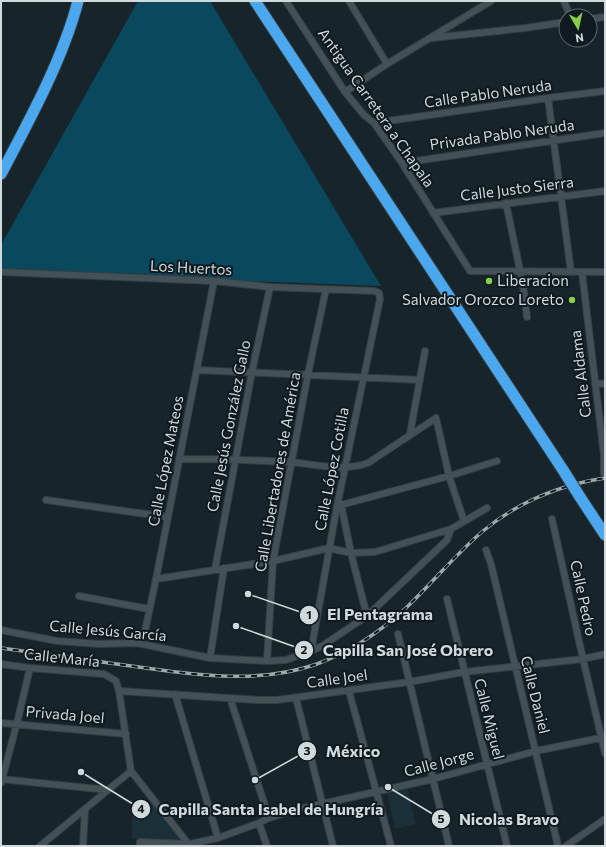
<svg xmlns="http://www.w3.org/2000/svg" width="606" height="847" viewBox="0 0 606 847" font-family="Commissioner,sans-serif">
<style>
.built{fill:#1a2f37}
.green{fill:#0a495d}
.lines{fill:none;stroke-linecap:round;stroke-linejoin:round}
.street-casing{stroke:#343e42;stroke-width:8}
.highway-casing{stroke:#343e42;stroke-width:13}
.street{stroke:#435157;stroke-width:6}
.highway{stroke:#4ba8ef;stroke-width:11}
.rail-casing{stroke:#9ea8ac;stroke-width:3.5}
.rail{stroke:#0e1a20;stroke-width:2;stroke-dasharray:6;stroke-linecap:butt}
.highway-bridge-casing{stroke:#343e42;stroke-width:13;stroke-linecap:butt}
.highway-bridge{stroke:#4ba8ef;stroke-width:11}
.poi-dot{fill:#88cf49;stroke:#0e1a20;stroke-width:1.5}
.labels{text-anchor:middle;stroke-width:4;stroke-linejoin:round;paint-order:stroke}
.street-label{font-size:15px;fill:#d0d9dc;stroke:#0e1a20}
.poi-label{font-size:15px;fill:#d0d9dc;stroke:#0e1a20;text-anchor:start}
.leader{fill:none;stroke:#d0d9dc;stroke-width:1.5}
.callout-dot{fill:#d0d9dc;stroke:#0e1a20;stroke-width:1.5}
.mark-label{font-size:12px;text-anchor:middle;font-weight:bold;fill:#111}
.callout-label{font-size:16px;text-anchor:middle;font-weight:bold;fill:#d0d9dc;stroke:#0e1a20;stroke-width:4;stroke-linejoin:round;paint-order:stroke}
</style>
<rect width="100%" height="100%" fill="#172429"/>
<!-- built -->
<path class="built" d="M 407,789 L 416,824 L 395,829 L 387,794 Z
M 151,802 L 182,841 L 132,839 L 132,803 Z"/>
<!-- green -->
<path class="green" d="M 138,1 L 210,1 L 381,286 L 1,272 L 1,245 Z"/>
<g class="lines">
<!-- street casing -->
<g class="street-casing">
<path id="street" d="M 286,1 L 345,92 L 364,115 L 374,123 L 402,163 L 470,271 L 605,272
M 349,1 L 387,64
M 564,1 L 570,16
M 590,19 L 605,17
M 432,38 L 525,28 L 566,22
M 345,92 L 387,64 L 491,1
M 548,98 L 571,272
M 374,123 L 548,98 L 605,91
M 402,163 L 605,133
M 506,203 L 523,285 L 527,317
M 433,213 L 605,191
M 1,272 L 214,281 L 270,287 L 375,291 L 379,293 L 380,299 L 337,506 L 311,651
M 582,272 L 604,456 L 604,473
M 197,370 L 420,380
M 595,383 L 605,384
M 410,434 L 425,351
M 180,459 C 216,459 253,460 289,462 C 315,464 342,472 368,463 L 436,418 L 449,476 L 464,521
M 46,500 L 167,517
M 341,504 L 351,553 L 367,616
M 337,506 L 449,476 L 497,461
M 552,519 L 583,659 L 605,753
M 486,550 L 491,564 L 558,846
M 215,569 L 252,372 L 270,287
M 156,579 L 273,561 L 329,548 L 351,553 L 375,552 L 451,529 L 487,508
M 79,596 L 149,609
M 447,599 L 507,846
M 1,630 L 57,641 L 99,644 L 137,643 L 210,658 L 267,661 L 286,660 L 311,651 L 322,646 L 367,616 L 447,540 L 451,529
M 398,634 L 449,846
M 137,643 L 144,636 L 156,579 L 214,281
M 210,658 L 224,568
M 267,661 L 273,561 L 308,374 L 326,289
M 1,664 L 30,668 L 104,674 L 116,681 L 119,691 L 131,771 L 190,846
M 119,691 L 258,700 L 277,700 L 409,682 L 464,672 L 583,659 L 605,654
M 349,691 L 391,846
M 175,694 L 218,838
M 230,698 L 269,818
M 296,698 L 333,846
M 1,723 L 126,734
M 1,779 L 108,790
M 1,783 L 17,723 L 30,668
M 259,823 L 267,846
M 40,846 L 131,771
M 83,846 L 85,809
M 140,846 L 140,842 L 190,844 L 218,838 L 259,823 L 269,818 L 299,809 L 433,779 L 536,751 L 605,737
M 566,846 L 605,819"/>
</g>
<!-- highway casing -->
<g class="highway-casing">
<path id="highway" d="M 255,1 L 563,470
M 1,174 C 29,121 63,59 78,1
M 580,497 L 605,535"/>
</g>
<!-- street -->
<use href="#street" class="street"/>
<!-- highway -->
<use href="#highway" class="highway"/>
<!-- rail casing -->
<g class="rail-casing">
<path id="rail" d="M 1,648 C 44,654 88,660 131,666 C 191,674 254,685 314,665 C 349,653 380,632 407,607 C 433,582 456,554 483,531 C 518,502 560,485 605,478"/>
</g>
<!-- rail -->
<use href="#rail" class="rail"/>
<!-- highway-bridge casing -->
<g class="highway-bridge-casing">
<path id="highway-bridge" d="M 563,470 L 580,497"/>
</g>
<!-- highway-bridge -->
<use href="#highway-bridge" class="highway-bridge"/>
</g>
<!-- markers -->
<g class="poi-dot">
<circle cx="489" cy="281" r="4"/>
<circle cx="572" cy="300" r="4"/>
</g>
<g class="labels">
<!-- street labels -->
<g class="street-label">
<text transform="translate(488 94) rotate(-8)" y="5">Calle Pablo Neruda</text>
<text transform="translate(376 108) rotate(55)" y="5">Antigua Carretera a Chapala</text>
<text transform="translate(502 135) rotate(-8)" y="5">Privada Pablo Neruda</text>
<text transform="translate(517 189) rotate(-7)" y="5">Calle Justo Sierra</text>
<text transform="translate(191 268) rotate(3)" y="5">Los Huertos</text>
<text transform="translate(581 374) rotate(-97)" y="5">Calle Aldama</text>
<text transform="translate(229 426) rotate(-79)" y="5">Calle Jesús González Gallo</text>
<text transform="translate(166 461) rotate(-79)" y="5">Calle López Mateos</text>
<text transform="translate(332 469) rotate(-79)" y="5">Calle López Cotilla</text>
<text transform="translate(278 472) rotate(-80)" y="5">Calle Libertadores de América</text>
<text transform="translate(583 598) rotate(78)" y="5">Calle Pedro</text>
<text transform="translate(108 631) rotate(5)" y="5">Calle Jesús García</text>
<text transform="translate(62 658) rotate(6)" y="5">Calle María</text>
<text transform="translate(337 679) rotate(-8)" y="5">Calle Joel</text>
<text transform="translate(535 695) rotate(76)" y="5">Calle Daniel</text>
<text transform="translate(65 715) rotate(5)" y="5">Privada Joel</text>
<text transform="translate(489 719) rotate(76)" y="5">Calle Miguel</text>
<text transform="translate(439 763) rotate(-15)" y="5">Calle Jorge</text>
</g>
<!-- poi labels -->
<g class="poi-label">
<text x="497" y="286">Liberacion</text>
<text x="564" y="305" text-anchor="end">Salvador Orozco Loreto</text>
</g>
</g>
<!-- callouts -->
<path class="leader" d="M248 594L309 615M236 626L304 650M255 780L307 751M81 772L141 809M388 787L441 819"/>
<g class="callout-dot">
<circle cx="248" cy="594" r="4"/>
<circle cx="236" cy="626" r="4"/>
<circle cx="255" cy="780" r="4"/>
<circle cx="81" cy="772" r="4"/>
<circle cx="388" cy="787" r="4"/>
<circle cx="309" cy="615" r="10"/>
<circle cx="304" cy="650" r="10"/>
<circle cx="307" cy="751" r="10"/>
<circle cx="141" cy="809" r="10"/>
<circle cx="441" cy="819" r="10"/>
</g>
<g class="mark-label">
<text x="309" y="619">1</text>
<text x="304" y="654">2</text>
<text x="307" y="755">3</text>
<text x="141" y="813">4</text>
<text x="441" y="823">5</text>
</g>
<g class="callout-label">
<text x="380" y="620">El Pentagrama</text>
<text x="408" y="656">Capilla San José Obrero</text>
<text x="353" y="757">México</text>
<text x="271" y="815">Capilla Santa Isabel de Hungría</text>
<text x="509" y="825">Nicolas Bravo</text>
</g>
<!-- border -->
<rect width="606" height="847" fill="none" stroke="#d0d9dc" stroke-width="4"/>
<!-- north arrow -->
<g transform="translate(578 28) rotate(171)"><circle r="19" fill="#0e1a20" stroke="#5c666b"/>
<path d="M0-3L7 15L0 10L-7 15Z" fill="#88cf49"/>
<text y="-6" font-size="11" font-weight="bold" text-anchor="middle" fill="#d0d9dc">N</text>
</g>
</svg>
